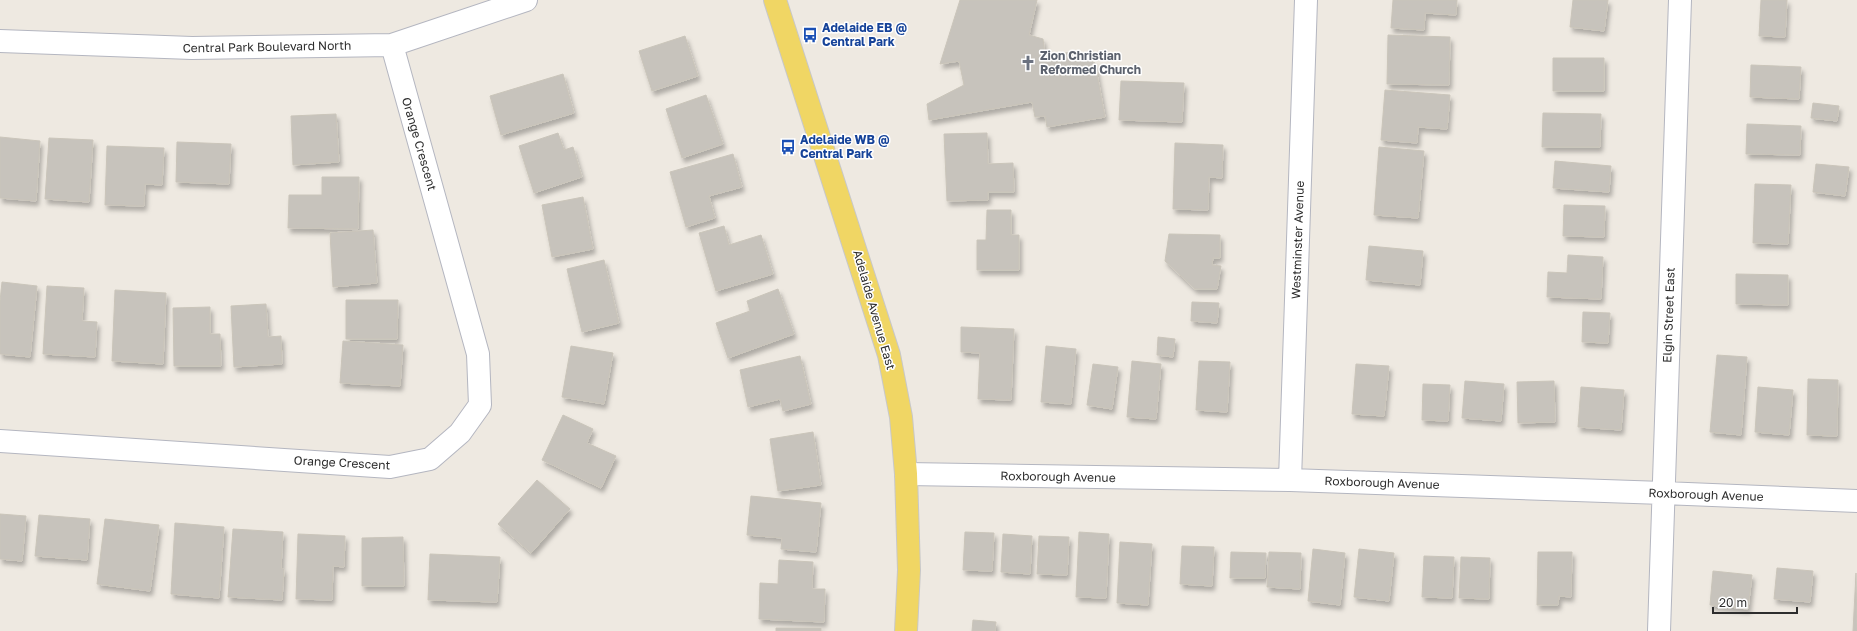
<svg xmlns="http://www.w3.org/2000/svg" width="1857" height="631" viewBox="0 0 1857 631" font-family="'Golos Text',sans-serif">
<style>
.building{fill:#c7c3bc;stroke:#cac5ba;filter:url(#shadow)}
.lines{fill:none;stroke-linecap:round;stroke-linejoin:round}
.minor-casing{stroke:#b4b6c0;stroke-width:24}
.major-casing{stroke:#c8c8c8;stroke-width:24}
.minor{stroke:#fff;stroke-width:22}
.major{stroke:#f0d664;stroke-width:22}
.labels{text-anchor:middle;stroke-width:3;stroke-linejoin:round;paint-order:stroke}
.transit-label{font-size:12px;font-weight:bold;fill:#164399;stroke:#fff;text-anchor:start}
.street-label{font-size:12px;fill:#2d2d2d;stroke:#fff}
.worship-label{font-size:12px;font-weight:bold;fill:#5b616d;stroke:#fff;text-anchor:start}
</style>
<defs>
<filter id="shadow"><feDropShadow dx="2.5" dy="4.5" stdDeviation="2" flood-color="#0004"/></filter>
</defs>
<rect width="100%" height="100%" fill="#eee9e1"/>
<!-- building -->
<path class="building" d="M 960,0 L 1037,0 L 1029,35 L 1043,39 L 1045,56 L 1072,52 L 1095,63 L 1105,117 L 1047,127 L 1045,116 L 1035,117 L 1032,102 L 929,120 L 927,104 L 964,85 L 959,61 L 940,64 Z
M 1393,0 L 1457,0 L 1456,15 L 1425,13 L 1424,30 L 1391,28 Z
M 1573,0 L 1608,0 L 1604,31 L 1570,27 Z
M 1761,0 L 1787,0 L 1785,37 L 1759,36 Z
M 1388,35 L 1450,37 L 1449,85 L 1387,84 Z
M 685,36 L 698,76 L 652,91 L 639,51 Z
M 1553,58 L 1604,58 L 1604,91 L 1553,91 Z
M 1751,65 L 1801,67 L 1799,99 L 1750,97 Z
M 563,74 L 574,113 L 501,135 L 490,96 Z
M 1121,81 L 1184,83 L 1182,122 L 1119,120 Z
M 1385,90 L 1450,95 L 1447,129 L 1418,127 L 1417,143 L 1381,140 Z
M 706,95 L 723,144 L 682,158 L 666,109 Z
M 1813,103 L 1839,106 L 1837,121 L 1811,118 Z
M 1543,113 L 1601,114 L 1600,147 L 1542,147 Z
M 336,114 L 339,162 L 293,165 L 291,116 Z
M 1747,124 L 1801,126 L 1800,155 L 1746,154 Z
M 558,133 L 564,150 L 573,147 L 582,177 L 534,193 L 519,146 Z
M 987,133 L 988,164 L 1013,163 L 1014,192 L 988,192 L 988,200 L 947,201 L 944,134 Z
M 0,137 L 40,141 L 36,201 L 0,198 Z
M 49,138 L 93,140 L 89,202 L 45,199 Z
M 177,142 L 231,144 L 229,184 L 176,182 Z
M 1175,143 L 1223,145 L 1222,178 L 1209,177 L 1208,210 L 1173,209 Z
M 107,146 L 164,148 L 162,185 L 145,184 L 144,206 L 105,205 Z
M 1379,147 L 1424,151 L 1418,218 L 1374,215 Z
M 733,154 L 742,187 L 709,196 L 715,218 L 686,227 L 670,172 Z
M 1555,161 L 1611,166 L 1609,192 L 1553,188 Z
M 1816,164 L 1849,167 L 1845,196 L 1813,192 Z
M 322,177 L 359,177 L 358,229 L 288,228 L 289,195 L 322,195 Z
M 1755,184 L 1791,185 L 1788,244 L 1753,243 Z
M 583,197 L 593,249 L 552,257 L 542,205 Z
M 1564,205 L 1605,206 L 1604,237 L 1563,236 Z
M 987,210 L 1011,210 L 1011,235 L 1019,235 L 1019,270 L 977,270 L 977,240 L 986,240 Z
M 724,226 L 729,245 L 761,235 L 773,274 L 716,291 L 699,233 Z
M 373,230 L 377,283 L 333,287 L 330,233 Z
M 1169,234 L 1220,235 L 1220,258 L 1213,258 L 1212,265 L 1221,266 L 1217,289 L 1195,289 L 1165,261 Z
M 1369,246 L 1423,251 L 1420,285 L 1366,280 Z
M 1568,255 L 1603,257 L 1601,299 L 1547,297 L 1548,272 L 1567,273 Z
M 604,260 L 619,323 L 582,332 L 567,269 Z
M 1736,274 L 1788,275 L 1788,305 L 1736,304 Z
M 2,282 L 37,286 L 30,357 L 0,354 L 0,301 Z
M 47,286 L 84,288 L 82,321 L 97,322 L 95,357 L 43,354 Z
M 778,289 L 794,334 L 728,358 L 716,323 L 750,311 L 747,301 Z
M 115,290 L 166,293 L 163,364 L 112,361 Z
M 346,300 L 398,300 L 397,339 L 346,339 Z
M 1192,302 L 1219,303 L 1217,323 L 1191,321 Z
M 266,304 L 268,337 L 281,336 L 282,364 L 234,367 L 231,306 Z
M 210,307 L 210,334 L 220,334 L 221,366 L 174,366 L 173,308 Z
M 1583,312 L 1610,313 L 1608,343 L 1582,342 Z
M 961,327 L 1014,329 L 1011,400 L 978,399 L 980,353 L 961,352 Z
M 1158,337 L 1175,339 L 1173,357 L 1157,355 Z
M 343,341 L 403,345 L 400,386 L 340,383 Z
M 571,346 L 613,353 L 604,404 L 562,397 Z
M 1046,346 L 1076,349 L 1071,404 L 1041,402 Z
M 1717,355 L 1747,357 L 1741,435 L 1710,432 Z
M 800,356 L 811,404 L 783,411 L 780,399 L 748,407 L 740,370 Z
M 1132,361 L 1161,364 L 1156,419 L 1127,417 Z
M 1199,361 L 1230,362 L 1227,412 L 1196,410 Z
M 1093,364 L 1118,367 L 1112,409 L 1087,405 Z
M 1356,364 L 1389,366 L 1384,416 L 1352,414 Z
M 1808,379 L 1838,380 L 1837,436 L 1807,435 Z
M 1465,381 L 1504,384 L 1501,421 L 1462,418 Z
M 1554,381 L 1555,422 L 1518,423 L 1517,382 Z
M 1423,384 L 1450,385 L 1448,421 L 1422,420 Z
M 1581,387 L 1624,390 L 1621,430 L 1578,427 Z
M 1758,387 L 1793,390 L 1789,435 L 1755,432 Z
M 563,415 L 593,429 L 587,443 L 616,456 L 601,488 L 542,460 Z
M 813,432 L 821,485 L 778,491 L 770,439 Z
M 537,480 L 570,509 L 531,553 L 498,524 Z
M 751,496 L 821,503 L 816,552 L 781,549 L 782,538 L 747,535 Z
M 0,514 L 26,516 L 22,561 L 0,559 Z
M 39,515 L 90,519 L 87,560 L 35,556 Z
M 105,519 L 159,525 L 150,591 L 97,584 Z
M 175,523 L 224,527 L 219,598 L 171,594 Z
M 233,529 L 283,532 L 281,568 L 284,569 L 282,600 L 228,597 Z
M 965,532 L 994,533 L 992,571 L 963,570 Z
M 1079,532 L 1109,534 L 1106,598 L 1076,597 Z
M 298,534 L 345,536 L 344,567 L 333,566 L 332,600 L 296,599 Z
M 1003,534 L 1032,536 L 1030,574 L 1001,572 Z
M 1039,536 L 1069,537 L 1067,575 L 1037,574 Z
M 403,537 L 404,586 L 362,586 L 362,538 Z
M 1120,542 L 1152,544 L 1148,605 L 1117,603 Z
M 1182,546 L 1214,547 L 1212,586 L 1180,584 Z
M 1313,549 L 1345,553 L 1340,605 L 1308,601 Z
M 1359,549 L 1394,553 L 1389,601 L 1354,597 Z
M 1231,552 L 1266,553 L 1265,578 L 1230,578 Z
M 1269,552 L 1301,553 L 1300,589 L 1267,587 Z
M 1538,552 L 1572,552 L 1571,597 L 1559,596 L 1558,605 L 1537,605 Z
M 430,554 L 500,557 L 497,602 L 428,600 Z
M 1424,556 L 1454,557 L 1452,598 L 1422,597 Z
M 1461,557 L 1490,558 L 1489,599 L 1459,598 Z
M 779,560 L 813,562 L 812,589 L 825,589 L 824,622 L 759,619 L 760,583 L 778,584 Z
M 1777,568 L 1813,571 L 1810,602 L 1774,599 Z
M 1713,571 L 1752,575 L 1748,609 L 1710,605 Z
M 1856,573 L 1857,631 L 1853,631 Z
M 973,620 L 996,622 L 995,631 L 972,631 Z
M 776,628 L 821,628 L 821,631 L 776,631 Z"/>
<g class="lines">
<!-- minor casing -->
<g class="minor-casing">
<path id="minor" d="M 0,41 L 192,48 L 392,45 L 526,0
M 0,441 L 390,467 L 430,459 L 460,433 L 480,405 L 478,354 L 392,45
M 906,474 L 1290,480 L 1663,493 L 1857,501
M 1290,480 L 1306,0
M 1659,631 L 1680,0"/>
</g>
<!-- major casing -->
<g class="major-casing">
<path id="major" d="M 775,0 L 889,355 L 901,417 L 906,474 L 909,570 L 906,631"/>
</g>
<!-- minor -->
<use href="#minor" class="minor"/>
<!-- major -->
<use href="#major" class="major"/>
</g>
<!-- icons -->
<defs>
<g id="bus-bare" transform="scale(1.2)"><path d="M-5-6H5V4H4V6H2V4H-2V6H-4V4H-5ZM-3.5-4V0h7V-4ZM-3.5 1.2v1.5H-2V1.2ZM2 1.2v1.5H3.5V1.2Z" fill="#1a4fb4" stroke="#fff" stroke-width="2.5" paint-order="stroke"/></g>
<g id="church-bare" transform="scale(1.2)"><path d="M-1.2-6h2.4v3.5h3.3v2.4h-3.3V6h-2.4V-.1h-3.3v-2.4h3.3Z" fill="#6b7280" stroke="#fff" stroke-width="2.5" paint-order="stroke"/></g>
</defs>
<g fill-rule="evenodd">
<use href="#bus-bare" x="810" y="35"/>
<use href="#church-bare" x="1028" y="63"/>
<use href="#bus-bare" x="788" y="147"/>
</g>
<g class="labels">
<!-- transit labels -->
<g class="transit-label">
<text x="822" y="32">Adelaide EB @<tspan x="822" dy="14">Central Park</tspan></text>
<text x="800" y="144">Adelaide WB @<tspan x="800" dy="14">Central Park</tspan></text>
</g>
<!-- street labels -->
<g class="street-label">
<text transform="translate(267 47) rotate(-1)" y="4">Central Park Boulevard North</text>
<text transform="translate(419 144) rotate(74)" y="4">Orange Crescent</text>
<text transform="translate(1298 240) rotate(-88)" y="4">Westminster Avenue</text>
<text transform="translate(874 310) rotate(74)" y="4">Adelaide Avenue East</text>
<text transform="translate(1669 315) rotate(-88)" y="4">Elgin Street East</text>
<text transform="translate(342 463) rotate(3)" y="4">Orange Crescent</text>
<text transform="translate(1058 477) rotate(1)" y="4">Roxborough Avenue</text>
<text transform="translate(1382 483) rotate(2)" y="4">Roxborough Avenue</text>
<text transform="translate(1706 495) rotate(2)" y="4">Roxborough Avenue</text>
</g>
<!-- worship labels -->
<g class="worship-label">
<text x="1040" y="60">Zion Christian<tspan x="1040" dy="14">Reformed Church</tspan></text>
</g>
</g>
<!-- scale -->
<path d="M1713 607v6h84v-6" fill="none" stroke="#2d2d2d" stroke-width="2"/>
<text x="1719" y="607" font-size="12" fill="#2d2d2d" stroke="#ffffff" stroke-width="3" paint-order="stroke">20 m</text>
</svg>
